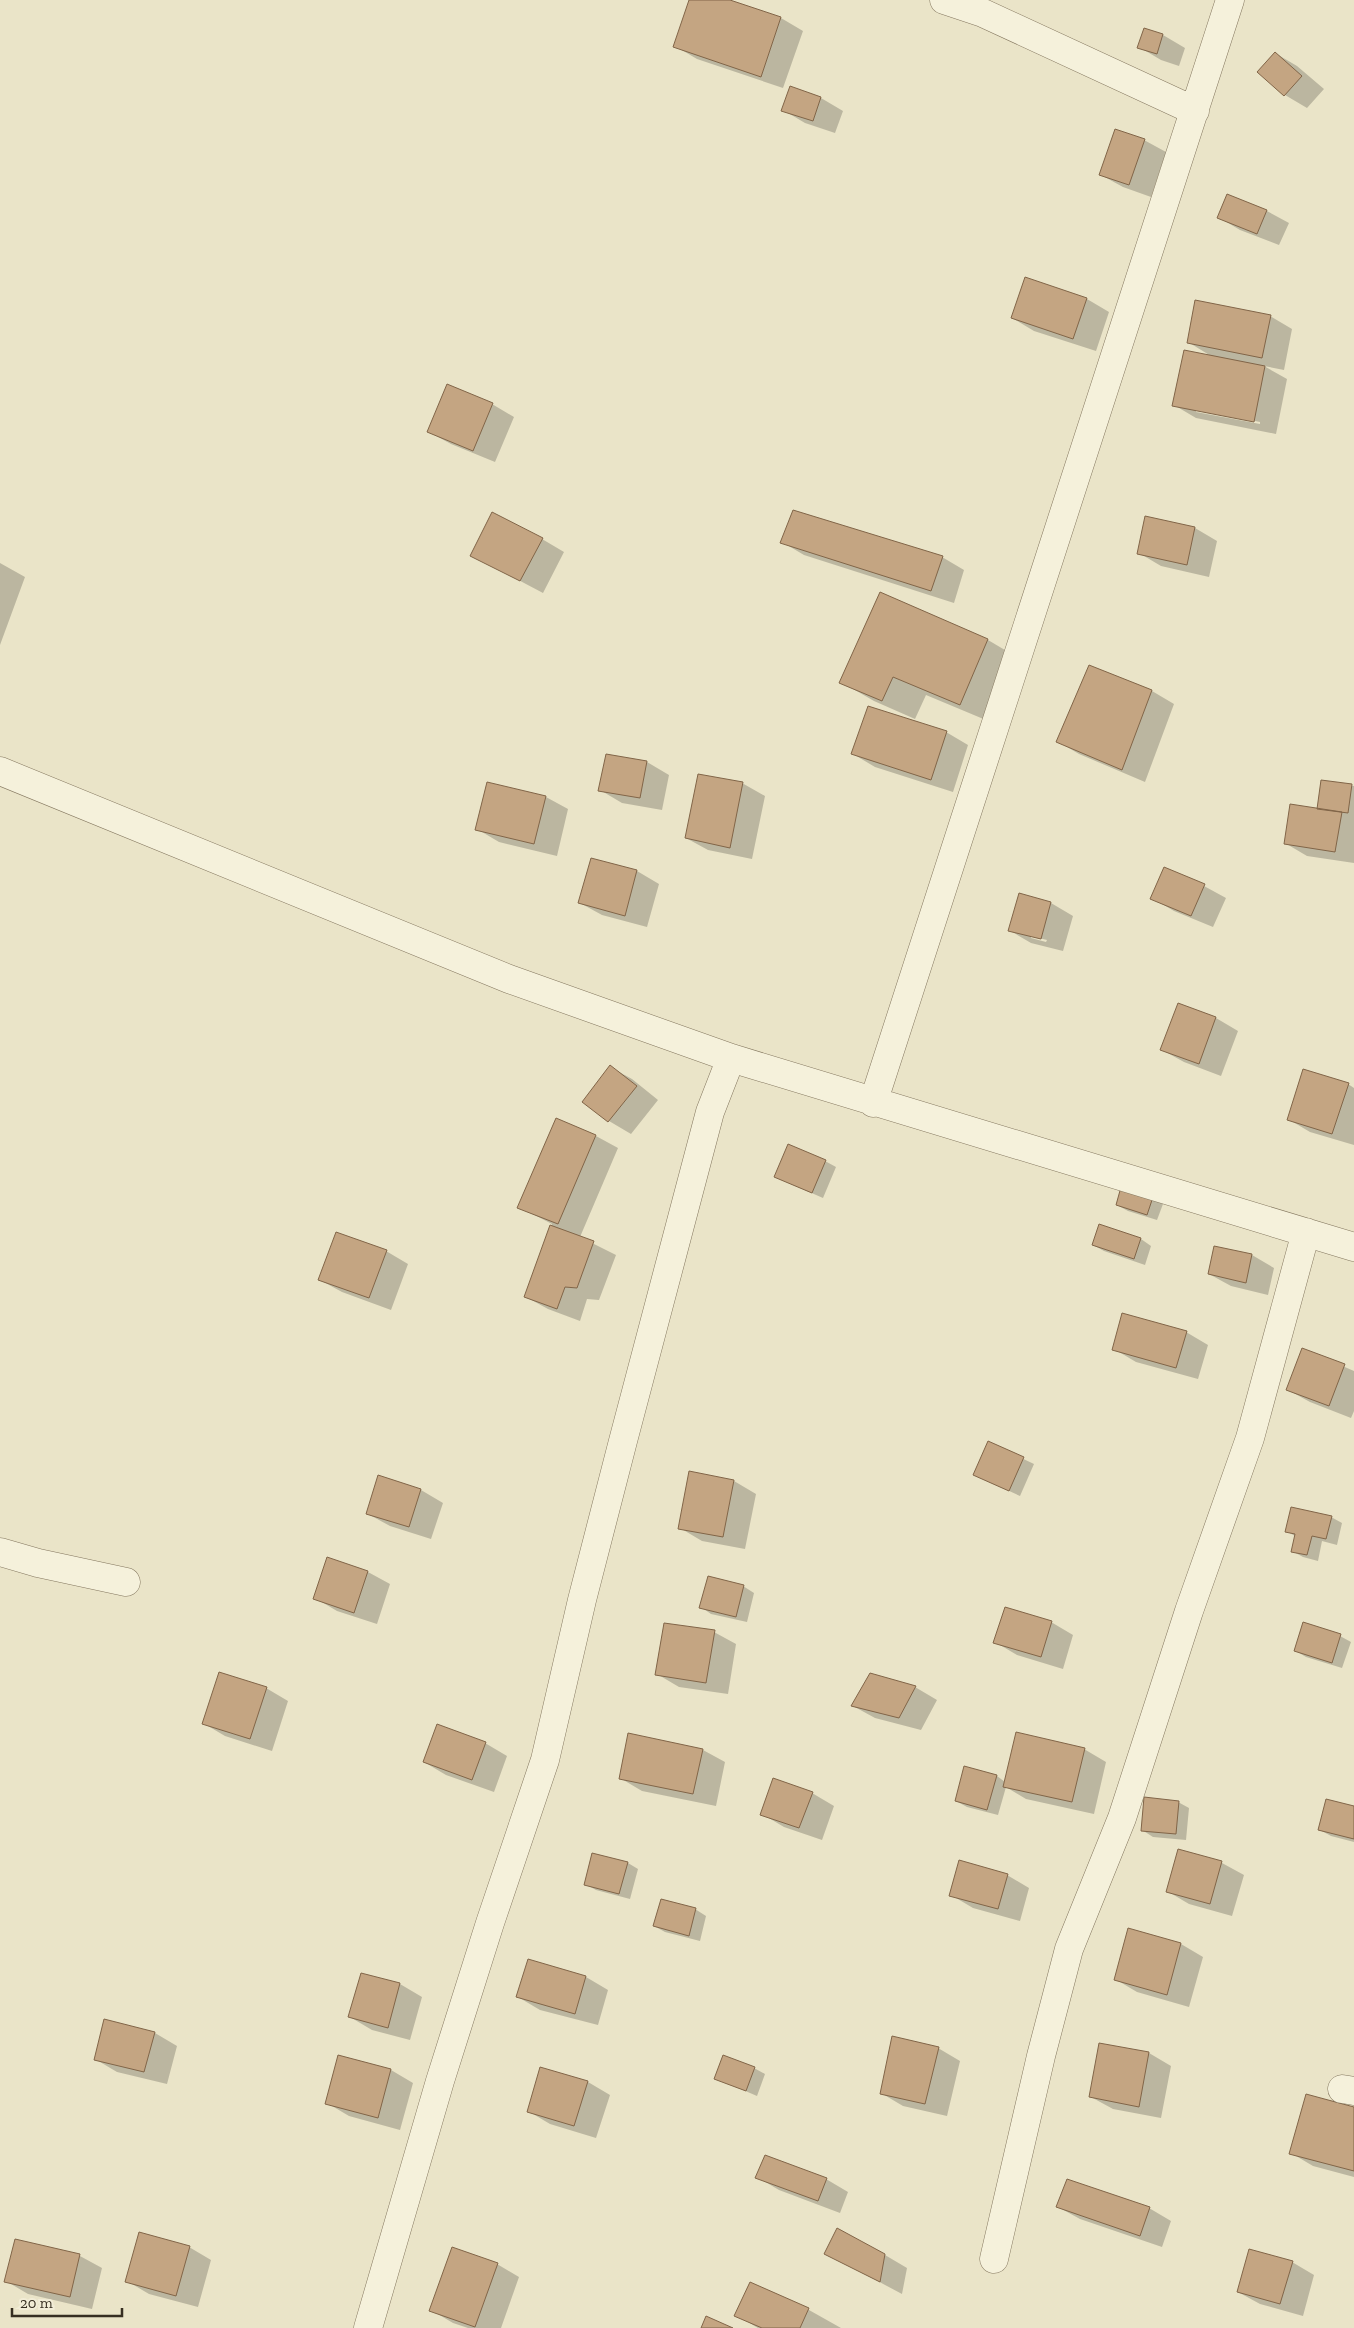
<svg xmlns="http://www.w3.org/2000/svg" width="1354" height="2328" viewBox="0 0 1354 2328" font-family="'Zilla Slab',serif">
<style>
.shadow{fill:#0003;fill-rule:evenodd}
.building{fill:#c4a582;stroke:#816548}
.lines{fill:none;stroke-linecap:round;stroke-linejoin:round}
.minor-casing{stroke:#84775f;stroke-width:29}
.minor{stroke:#f5f1db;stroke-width:28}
</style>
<rect width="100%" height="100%" fill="#eae4c8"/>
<!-- shadow -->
<path class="shadow" d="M 691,0 L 726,0 L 781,18 L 803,31 L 783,88 L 697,59 L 675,46 Z
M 1144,29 L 1163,35 L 1185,48 L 1179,66 L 1161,60 L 1139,47 Z
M 1275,53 L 1297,66 L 1324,89 L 1307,108 L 1285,95 L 1259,72 Z
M 821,98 L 843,111 L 835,133 L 805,123 L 783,110 Z
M 1144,140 L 1166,152 L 1151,197 L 1123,187 L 1101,175 Z
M 1267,211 L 1289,223 L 1279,245 L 1240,230 L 1218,217 Z
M 1026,279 L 1087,299 L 1109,312 L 1096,351 L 1034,331 L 1012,318 Z
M 1270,316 L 1292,329 L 1284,370 L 1264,366 L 1287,379 L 1276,434 L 1196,418 L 1174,405 L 1211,356 L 1188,342 ZM 1196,409 L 1260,422 L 1260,424 L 1196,412 Z
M 492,404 L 514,417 L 495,462 L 451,444 L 429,432 Z
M 1146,518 L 1195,528 L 1217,541 L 1209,577 L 1161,566 L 1139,553 Z
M 542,539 L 564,552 L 543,593 L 471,555 Z
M 782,542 L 942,557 L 964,570 L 954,603 L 804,555 Z
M 0,563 L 25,577 L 0,645 Z
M 880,593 L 988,640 L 1020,659 L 993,723 L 926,695 L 915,719 L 874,701 L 841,682 Z
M 1089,666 L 1152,691 L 1174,704 L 1145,782 L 1079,754 L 1057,741 Z
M 946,732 L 968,745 L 953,792 L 875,767 L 853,754 Z
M 647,762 L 669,775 L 662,810 L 622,803 L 600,790 Z
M 1322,781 L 1354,786 L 1354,863 L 1307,856 L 1285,843 L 1318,810 Z
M 742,783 L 765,796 L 752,859 L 708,850 L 686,838 Z
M 546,797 L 568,809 L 557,856 L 499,842 L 477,829 Z
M 637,871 L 659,884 L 647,927 L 602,915 L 580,903 Z
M 1204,886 L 1226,898 L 1213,927 L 1174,911 L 1152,898 Z
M 1051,903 L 1073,916 L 1063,951 L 1031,943 L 1009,930 ZM 1031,936 L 1047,940 L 1046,942 L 1031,938 Z
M 1178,1005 L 1216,1018 L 1238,1031 L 1221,1076 L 1184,1062 L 1162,1050 Z
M 610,1067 L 632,1079 L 658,1100 L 631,1134 L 609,1121 L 583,1102 Z
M 1348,1084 L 1354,1088 L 1354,1145 L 1310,1132 L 1288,1119 Z
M 596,1136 L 618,1148 L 580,1237 L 616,1255 L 599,1300 L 587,1299 L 580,1321 L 548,1309 L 526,1297 L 552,1224 L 519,1207 Z
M 825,1161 L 836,1167 L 823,1198 L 775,1177 Z
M 1152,1198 L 1163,1204 L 1157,1220 L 1128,1211 L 1117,1205 Z
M 1100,1225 L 1141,1239 L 1151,1246 L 1145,1265 L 1104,1251 L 1093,1245 Z
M 1215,1247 L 1252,1255 L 1274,1268 L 1268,1295 L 1231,1286 L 1209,1274 Z
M 386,1251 L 408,1264 L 391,1310 L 342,1292 L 320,1280 Z
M 1186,1332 L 1208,1345 L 1198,1379 L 1136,1362 L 1114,1349 Z
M 1303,1349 L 1354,1371 L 1354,1411 L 1351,1418 L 1310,1402 L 1288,1390 Z
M 988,1442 L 1034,1464 L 1020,1496 L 985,1480 Z
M 379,1477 L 421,1490 L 443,1503 L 431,1539 L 390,1526 L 368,1514 Z
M 734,1481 L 756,1494 L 745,1549 L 702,1541 L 680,1528 Z
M 1331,1517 L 1342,1523 L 1337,1545 L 1322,1541 L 1318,1561 L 1303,1557 L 1292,1551 L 1295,1536 L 1286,1531 Z
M 368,1572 L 390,1584 L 377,1624 L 337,1611 L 315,1598 Z
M 743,1586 L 754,1593 L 747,1622 L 711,1614 L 701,1607 Z
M 1051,1622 L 1073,1635 L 1063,1669 L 1017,1655 L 995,1642 Z
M 714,1632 L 736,1644 L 728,1694 L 679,1687 L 657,1674 Z
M 1340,1636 L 1351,1642 L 1342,1668 L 1306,1657 L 1296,1651 Z
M 870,1675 L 915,1687 L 937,1700 L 921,1730 L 875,1718 L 853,1706 Z
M 266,1688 L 288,1701 L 272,1751 L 225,1736 L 203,1723 Z
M 485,1743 L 507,1756 L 494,1792 L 446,1775 L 424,1762 Z
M 1084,1749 L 1106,1762 L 1094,1814 L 1026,1799 L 1006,1787 L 998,1815 L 967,1807 L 956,1801 L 997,1776 L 1005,1782 Z
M 703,1750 L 725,1762 L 716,1806 L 642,1791 L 620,1778 Z
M 812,1793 L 834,1806 L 822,1840 L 784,1827 L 762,1814 Z
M 1178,1802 L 1189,1808 L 1186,1840 L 1153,1837 L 1142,1830 Z
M 1354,1807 L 1354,1842 L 1331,1836 L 1320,1830 Z
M 1179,1851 L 1222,1863 L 1244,1875 L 1232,1916 L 1189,1904 L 1167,1891 Z
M 628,1863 L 638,1869 L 630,1899 L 596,1890 L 585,1884 Z
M 1007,1875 L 1029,1888 L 1020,1921 L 973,1908 L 951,1895 Z
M 695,1909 L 706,1916 L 700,1941 L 665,1932 L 654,1926 Z
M 1129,1930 L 1181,1944 L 1203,1957 L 1189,2007 L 1137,1992 L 1115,1979 Z
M 528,1961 L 586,1977 L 608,1990 L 598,2025 L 540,2010 L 518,1997 Z
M 362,1974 L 400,1984 L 422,1997 L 410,2040 L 372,2030 L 350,2017 Z
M 155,2033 L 177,2046 L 167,2084 L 117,2072 L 95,2059 Z
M 1100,2044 L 1149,2053 L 1171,2066 L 1161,2118 L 1113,2109 L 1091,2097 Z
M 938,2048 L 960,2061 L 947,2116 L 903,2106 L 881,2093 Z
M 339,2056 L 391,2070 L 413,2083 L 400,2130 L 349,2116 L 327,2103 Z
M 754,2068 L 765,2074 L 757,2096 L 715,2078 Z
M 588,2082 L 610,2095 L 596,2138 L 550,2124 L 528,2111 Z
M 1354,2108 L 1354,2177 L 1313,2166 L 1291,2153 Z
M 757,2177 L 826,2179 L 848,2192 L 840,2213 L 779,2190 Z
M 1058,2207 L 1149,2208 L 1171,2221 L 1162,2247 L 1080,2219 Z
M 15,2240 L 80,2256 L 102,2268 L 92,2309 L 28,2294 L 6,2281 Z
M 189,2247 L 211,2260 L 198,2307 L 149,2294 L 127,2281 Z
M 825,2253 L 885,2255 L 907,2268 L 902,2294 Z
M 1292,2262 L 1314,2275 L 1303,2316 L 1260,2304 L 1238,2292 Z
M 497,2264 L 519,2277 L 501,2328 L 468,2328 L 453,2323 L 431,2310 Z
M 751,2283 L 809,2310 L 841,2328 L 758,2328 L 736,2315 Z"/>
<!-- building -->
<path class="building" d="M 689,0 L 730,0 L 781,17 L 761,77 L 673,47 Z
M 1144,28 L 1163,34 L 1157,54 L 1137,48 Z
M 1275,52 L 1302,76 L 1284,96 L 1257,72 Z
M 790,86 L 821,97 L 813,121 L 781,111 Z
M 1115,129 L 1145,139 L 1129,185 L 1099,175 Z
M 1227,194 L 1267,210 L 1257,234 L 1217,218 Z
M 1025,277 L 1087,298 L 1073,339 L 1011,318 Z
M 1195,300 L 1271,315 L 1262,358 L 1187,343 Z
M 1184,350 L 1265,366 L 1254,422 L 1172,406 Z
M 447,384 L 493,403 L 473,451 L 427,432 Z
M 793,510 L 943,556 L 931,591 L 780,543 Z
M 492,512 L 543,538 L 520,581 L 470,556 Z
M 1145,516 L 1195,527 L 1187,565 L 1137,554 Z
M 880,592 L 988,639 L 960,705 L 893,677 L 882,701 L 839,683 Z
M 1089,665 L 1152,690 L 1122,770 L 1056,742 Z
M 868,706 L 947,731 L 931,780 L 851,754 Z
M 606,754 L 647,761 L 640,798 L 598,791 Z
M 698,774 L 743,782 L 730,848 L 685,838 Z
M 1321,780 L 1352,784 L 1348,813 L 1317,809 Z
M 487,782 L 546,796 L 534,844 L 475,830 Z
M 1290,804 L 1342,812 L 1335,852 L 1284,844 Z
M 591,858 L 637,870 L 625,916 L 578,903 Z
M 1164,867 L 1205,884 L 1191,916 L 1150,899 Z
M 1019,893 L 1051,902 L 1041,939 L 1008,931 Z
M 1178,1003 L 1216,1017 L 1199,1064 L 1160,1050 Z
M 610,1065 L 637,1086 L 608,1122 L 582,1102 Z
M 1303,1069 L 1349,1083 L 1332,1134 L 1287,1120 Z
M 556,1118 L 596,1135 L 558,1224 L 517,1208 Z
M 788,1144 L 826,1160 L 812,1193 L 774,1177 Z
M 1121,1187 L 1153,1197 L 1147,1215 L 1116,1205 Z
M 1099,1224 L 1141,1238 L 1134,1259 L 1092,1245 Z
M 550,1225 L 594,1241 L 577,1288 L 565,1287 L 557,1309 L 524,1297 Z
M 336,1232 L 387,1250 L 369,1298 L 318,1280 Z
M 1214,1246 L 1252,1254 L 1246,1283 L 1208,1274 Z
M 1122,1313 L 1187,1331 L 1176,1368 L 1112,1350 Z
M 1302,1348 L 1345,1364 L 1329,1406 L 1286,1390 Z
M 988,1441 L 1024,1457 L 1009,1491 L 973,1475 Z
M 689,1471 L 734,1480 L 723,1537 L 678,1529 Z
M 378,1475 L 421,1489 L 409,1527 L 366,1514 Z
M 1291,1507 L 1332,1516 L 1326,1539 L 1312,1536 L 1307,1555 L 1291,1552 L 1295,1534 L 1285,1532 Z
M 327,1557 L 368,1571 L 354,1613 L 313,1599 Z
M 708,1576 L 744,1585 L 736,1617 L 699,1608 Z
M 1005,1607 L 1052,1621 L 1041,1657 L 993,1643 Z
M 1303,1622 L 1341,1634 L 1332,1663 L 1294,1651 Z
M 664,1623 L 715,1630 L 706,1683 L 655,1675 Z
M 219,1672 L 267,1687 L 250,1739 L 202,1724 Z
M 870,1673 L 916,1686 L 899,1718 L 851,1706 Z
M 437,1724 L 486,1742 L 472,1780 L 423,1762 Z
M 1016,1732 L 1085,1748 L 1072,1802 L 1003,1787 Z
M 628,1733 L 703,1749 L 693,1794 L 619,1779 Z
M 964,1766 L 997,1775 L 987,1810 L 955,1801 Z
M 773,1778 L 813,1792 L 799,1828 L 760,1815 Z
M 1144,1797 L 1179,1801 L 1176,1834 L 1141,1831 Z
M 1326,1799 L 1354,1806 L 1354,1839 L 1318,1830 Z
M 1178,1849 L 1222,1861 L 1210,1904 L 1166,1892 Z
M 592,1853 L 628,1862 L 619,1894 L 584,1885 Z
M 959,1860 L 1008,1874 L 998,1909 L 949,1896 Z
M 661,1899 L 696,1908 L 689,1936 L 653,1926 Z
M 1128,1928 L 1181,1943 L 1167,1995 L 1114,1980 Z
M 528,1959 L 586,1976 L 575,2014 L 516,1997 Z
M 361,1973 L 400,1983 L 388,2028 L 348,2017 Z
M 104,2019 L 155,2032 L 144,2072 L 94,2060 Z
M 892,2036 L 939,2047 L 925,2104 L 880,2094 Z
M 1099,2043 L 1149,2052 L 1139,2107 L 1089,2097 Z
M 338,2055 L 391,2069 L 378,2118 L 325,2104 Z
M 723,2055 L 755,2067 L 746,2091 L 714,2079 Z
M 540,2067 L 588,2081 L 574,2126 L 527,2112 Z
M 1306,2094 L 1354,2107 L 1354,2171 L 1289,2154 Z
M 765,2155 L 827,2178 L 818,2201 L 755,2178 Z
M 1067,2179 L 1150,2207 L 1140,2236 L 1056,2207 Z
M 837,2228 L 885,2254 L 880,2282 L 824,2254 Z
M 139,2232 L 190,2246 L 176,2296 L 125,2282 Z
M 15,2239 L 80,2254 L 70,2297 L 4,2282 Z
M 452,2247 L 498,2263 L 475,2327 L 429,2311 Z
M 1249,2249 L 1293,2261 L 1280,2304 L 1237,2292 Z
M 750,2282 L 809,2308 L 800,2328 L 762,2328 L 734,2316 Z
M 706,2316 L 733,2328 L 701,2328 Z"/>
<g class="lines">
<!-- minor casing -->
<g class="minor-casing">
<path id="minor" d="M 944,0 L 983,13 L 1195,111
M 0,771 L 509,979 L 731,1058 L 1354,1247
M 873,1103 L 1230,0
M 0,1552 L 38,1563 L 126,1582
M 1342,2089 L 1354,2091
M 994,2259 L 1041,2056 L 1069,1949 L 1122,1818 L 1189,1611 L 1250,1438 L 1306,1232
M 368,2328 L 440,2081 L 490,1923 L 545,1760 L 582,1600 L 623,1441 L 710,1112 L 731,1058"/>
</g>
<!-- minor -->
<use href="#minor" class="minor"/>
</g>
<!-- scale -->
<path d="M12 2308v8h110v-8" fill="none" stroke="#362e21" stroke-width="2.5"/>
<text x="20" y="2308" font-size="15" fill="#362e21" stroke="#f2edd7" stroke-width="4" paint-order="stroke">20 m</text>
</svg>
